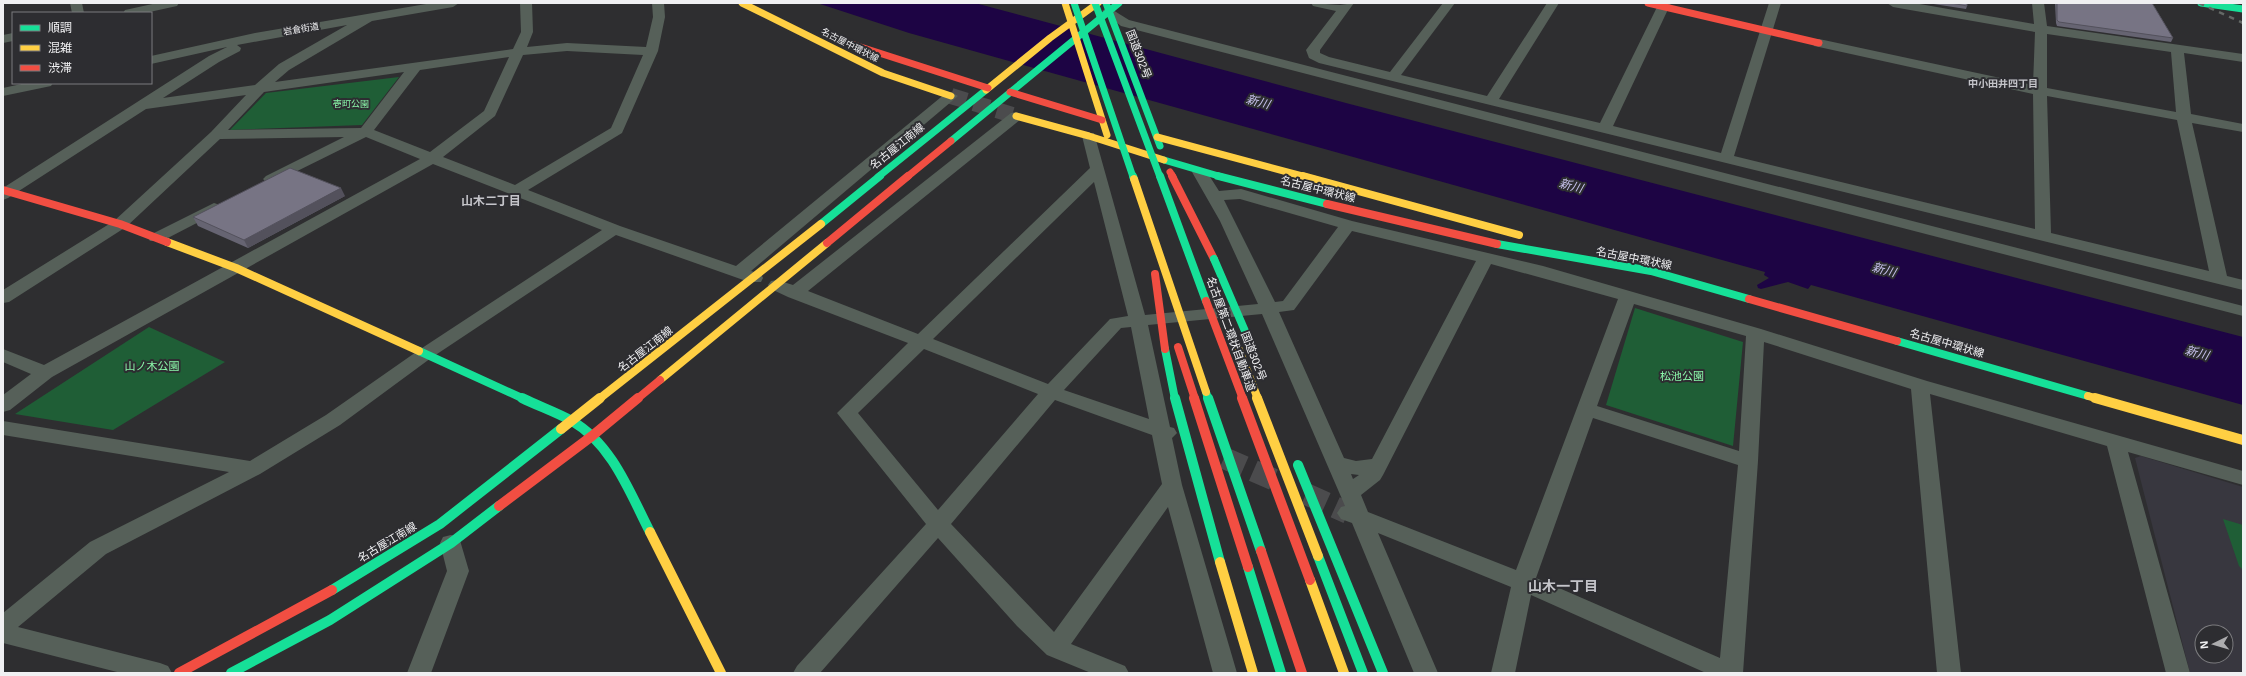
<svg xmlns="http://www.w3.org/2000/svg" width="2246" height="676" viewBox="0 0 2246 676" font-family="Helvetica,'Noto Sans JP',sans-serif">
<style>
.built{fill:#38373f;fill-rule:evenodd}
.green{fill:#1f5e36}
.water{fill:#1d0444}
.lines{fill:none;stroke-linecap:round;stroke-linejoin:round}
.street-tunnel{stroke:#4b4b4d;stroke-width:22;stroke-dasharray:22 10;stroke-linecap:butt}
.primary-tunnel{stroke:#4b4b4d;stroke-width:16;stroke-dasharray:16 8;stroke-linecap:butt}
.street{fill:#566059;fill-rule:evenodd}
.fast-far2{stroke:#16e098;stroke-width:7}
.fast-far1{stroke:#16e098;stroke-width:8}
.fast{stroke:#16e098;stroke-width:10}
.slow-far2{stroke:#ffcf43;stroke-width:7}
.slow-far1{stroke:#ffcf43;stroke-width:8}
.slow{stroke:#ffcf43;stroke-width:10}
.jam-far2{stroke:#f24e42;stroke-width:7}
.jam-far1{stroke:#f24e42;stroke-width:8}
.jam{stroke:#f24e42;stroke-width:10}
.rail{stroke:#646966;stroke-width:2.5;stroke-dasharray:5.5 5.5;stroke-linecap:butt}
.fast-bridge-far2{stroke:#16e098;stroke-width:7}
.fast-bridge-far1{stroke:#16e098;stroke-width:8}
.fast-bridge{stroke:#16e098;stroke-width:10}
.slow-bridge-far1{stroke:#ffcf43;stroke-width:8}
.slow-bridge{stroke:#ffcf43;stroke-width:10}
.jam-bridge-far1{stroke:#f24e42;stroke-width:8}
.jam-bridge{stroke:#f24e42;stroke-width:10}
.wall{fill:#666472}
.shaded-wall{fill:#53515c}
.building{fill:#777484;stroke:#53515c}
.labels{text-anchor:middle;stroke-width:4;stroke-linejoin:round;paint-order:stroke}
.far-street-label{font-size:9px;fill:#f0f0f2;stroke:#2d2d31}
.far-park-label{font-size:9px;fill:#8bf8aa;stroke:#2d2d31}
.far-neighbourhood-label{font-size:10px;font-weight:bold;fill:#c4c4c9;stroke:#2d2d31}
.street-label{font-size:11px;fill:#f0f0f2;stroke:#2d2d31}
.park-label{font-size:11px;fill:#8bf8aa;stroke:#2d2d31}
.water-label{font-size:12px;font-style:italic;fill:#c9c4ef;stroke:#2d2d31}
.neighbourhood-label{font-size:12px;font-weight:bold;fill:#c4c4c9;stroke:#2d2d31}
.near-neighbourhood-label{font-size:14px;font-weight:bold;fill:#c4c4c9;stroke:#2d2d31}
</style>
<rect width="100%" height="100%" fill="#2e2e30"/>
<!-- built -->
<path class="built" d="M 2141,456 L 2243,487 L 2243,673 L 2190,673 L 2135,458 ZM 2202,632 L 2226,632 L 2226,656 L 2202,656 Z"/>
<!-- green -->
<path class="green" d="M 399,77 L 362,125 L 230,130 L 266,93 Z
M 1635,308 L 1743,342 L 1733,446 L 1606,405 Z
M 149,327 L 225,362 L 113,430 L 15,414 Z
M 2223,519 L 2243,525 L 2243,570 L 2239,566 Z"/>
<!-- water -->
<path class="water" d="M 817,3 L 975,3 L 1346,103 L 2243,337 L 2243,405 L 1811,285 L 1808,289 L 1788,282 L 1761,289 L 1758,288 L 1757,285 L 1769,278 L 1764,275 L 1765,272 L 909,33 Z"/>
<g class="lines">
<!-- street-tunnel -->
<path class="street-tunnel" d="M 1224,458 L 1277,481
M 1306,494 L 1348,513"/>
<!-- primary-tunnel -->
<path class="primary-tunnel" d="M 951,96 L 1016,116"/>
<!-- street -->
<path class="street" d="M 70,3 L 82,3 L 84,13 L 72,13 Z
M 157,3 L 179,3 L 177,6 L 145,13 L 123,13 L 125,10 Z
M 432,3 L 459,3 L 453,7 L 372,21 L 289,70 L 275,82 L 513,49 L 521,32 L 520,3 L 532,3 L 533,32 L 527,47 L 567,43 L 646,47 L 653,17 L 652,3 L 664,3 L 665,17 L 658,51 L 622,133 L 528,190 L 620,226 L 736,266 L 946,93 L 951,92 L 958,96 L 751,271 L 761,274 L 763,278 L 761,282 L 749,282 L 616,235 L 431,358 L 340,425 L 260,474 L 106,554 L 18,627 L 160,663 L 168,666 L 172,673 L 121,673 L 3,643 L 3,613 L 90,542 L 229,472 L 3,435 L 3,421 L 250,461 L 326,415 L 419,350 L 602,230 L 433,164 L 52,377 L 10,410 L 3,412 L 3,395 L 31,374 L 3,362 L 3,349 L 44,365 L 420,159 L 366,137 L 271,184 L 266,182 L 263,179 L 266,176 L 344,137 L 220,139 L 126,227 L 9,302 L 3,303 L 3,290 L 114,221 L 211,132 L 246,95 L 146,109 L 8,198 L 3,200 L 3,188 L 209,56 L 227,47 L 151,64 L 151,56 L 255,33 ZM 347,25 L 279,64 L 255,85 L 163,98 L 219,62 L 240,51 L 241,48 L 237,45 ZM 567,51 L 643,55 L 611,128 L 515,185 L 443,157 L 495,116 L 523,55 ZM 509,57 L 484,111 L 430,152 L 374,130 L 420,70 ZM 404,72 L 361,128 L 228,130 L 264,92 Z
M 1311,3 L 1340,5 L 1354,3 L 1320,50 L 1320,53 L 1329,57 L 1390,72 L 1443,3 L 1455,3 L 1401,75 L 1487,96 L 1547,3 L 1559,3 L 1499,99 L 1600,123 L 1659,3 L 1671,3 L 1613,126 L 1721,153 L 1769,3 L 1781,3 L 1734,156 L 2035,229 L 2033,94 L 1819,47 L 1814,46 L 1813,43 L 1814,40 L 1819,39 L 2033,85 L 2035,32 L 1893,7 L 1887,3 L 1914,3 L 2034,24 L 2032,3 L 2044,3 L 2047,26 L 2243,54 L 2243,62 L 2184,53 L 2191,114 L 2243,124 L 2243,132 L 2192,123 L 2227,276 L 2243,280 L 2243,290 L 1319,63 L 1309,58 L 1306,50 L 1336,11 L 1313,6 ZM 2047,34 L 2171,52 L 2176,112 L 2047,88 ZM 2047,96 L 2177,120 L 2209,271 L 2051,233 Z
M 1108,7 L 1129,20 L 2243,306 L 2243,316 L 1121,26 L 1102,11 Z
M 13,33 L 13,41 L 3,43 L 3,35 Z
M 26,83 L 53,83 L 51,86 L 3,96 L 3,88 Z
M 1016,112 L 1023,116 L 1021,119 L 808,291 L 918,334 L 1090,168 L 1082,136 L 1084,133 L 1094,133 L 1145,315 L 1258,304 L 1220,221 L 1192,172 L 1195,169 L 1205,169 L 1219,191 L 1241,189 L 1352,221 L 1543,266 L 1761,329 L 1927,381 L 2243,471 L 2243,485 L 2128,452 L 2190,673 L 2166,673 L 2107,446 L 1930,394 L 1961,673 L 1937,673 L 1911,389 L 1764,342 L 1758,461 L 1743,673 L 1706,673 L 1531,595 L 1515,673 L 1491,673 L 1511,587 L 1378,533 L 1438,673 L 1414,673 L 1352,523 L 1341,519 L 1337,513 L 1341,507 L 1345,506 L 1262,314 L 1148,325 L 1170,427 L 1174,428 L 1177,433 L 1172,438 L 1182,485 L 1237,673 L 1213,673 L 1168,507 L 1071,644 L 1125,666 L 1129,673 L 1091,673 L 1047,655 L 1017,626 L 938,538 L 820,673 L 793,673 L 797,666 L 926,524 L 837,413 L 908,343 L 788,297 L 771,289 L 768,285 L 771,281 L 777,280 L 793,285 L 1011,113 ZM 1094,182 L 1128,316 L 1110,319 L 1048,384 L 933,339 ZM 1240,199 L 1338,227 L 1283,301 L 1275,302 L 1224,200 ZM 1352,231 L 1476,261 L 1372,459 L 1356,461 L 1344,458 L 1279,312 L 1294,310 ZM 1491,264 L 1618,299 L 1516,570 L 1368,512 L 1361,495 L 1380,480 L 1383,475 ZM 1634,304 L 1746,336 L 1739,451 L 1597,406 ZM 1131,327 L 1149,419 L 1064,390 L 1121,328 ZM 924,349 L 1038,394 L 938,510 L 858,413 ZM 1055,400 L 1152,435 L 1162,484 L 1054,632 L 951,524 ZM 1593,418 L 1738,465 L 1720,658 L 1536,578 ZM 1351,474 L 1359,475 L 1353,479 Z
M 214,203 L 220,205 L 222,208 L 220,211 L 162,241 L 150,241 L 148,238 L 150,235 Z
M 451,535 L 459,537 L 469,571 L 431,673 L 407,673 L 447,571 L 440,543 L 443,537 Z"/>
<!-- fast-far2 -->
<path class="fast-far2" d="M 1106,3 L 1160,146
M 2201,3 L 2243,9
M 951,141 L 1119,3
M 1164,160 L 1222,177
M 878,177 L 986,90"/>
<!-- fast-far1 -->
<path class="fast-far1" d="M 1218,176 L 1327,204
M 821,224 L 880,176
M 1497,244 L 1651,271 L 1749,299
M 1897,341 L 2088,396
M 1165,349 L 1175,399
M 419,351 L 524,399"/>
<!-- fast -->
<path class="fast" d="M 522,398 C 538,406 556,412 572,421 C 612,444 630,493 650,532
M 1175,398 L 1220,562
M 1318,556 L 1363,673
M 1248,567 L 1281,673
M 332,590 L 440,524 L 561,429
M 231,673 L 330,620 L 451,543 L 499,506"/>
<!-- slow-far2 -->
<path class="slow-far2" d="M 742,3 L 883,73 L 951,96
M 1065,3 L 1107,135
M 986,90 L 1050,38 L 1098,3
M 1016,116 L 1089,136 L 1164,160
M 1157,137 L 1306,177"/>
<!-- slow-far1 -->
<path class="slow-far1" d="M 1303,176 L 1519,235
M 167,242 L 236,268 L 419,351
M 1235,340 L 1258,399
M 660,380 L 827,243
M 2088,396 L 2099,399
M 599,399 L 821,224"/>
<!-- slow -->
<path class="slow" d="M 1257,398 L 1318,556
M 2095,398 L 2243,440
M 561,429 L 600,398
M 650,532 L 721,673
M 1220,562 L 1253,673"/>
<!-- jam-far2 -->
<path class="jam-far2" d="M 1648,3 L 1819,43
M 845,42 L 988,88
M 1010,92 L 1102,120
M 1170,172 L 1173,177
M 907,177 L 951,141"/>
<!-- jam-far1 -->
<path class="jam-far1" d="M 1172,176 L 1214,259
M 3,190 L 120,224 L 167,242
M 1327,204 L 1497,244
M 827,243 L 908,176
M 1749,299 L 1897,341
M 1178,347 L 1195,399
M 637,399 L 660,380"/>
<!-- jam -->
<path class="jam" d="M 1194,398 L 1248,567
M 499,506 L 592,436 L 638,398
M 179,673 L 332,590"/>
<!-- rail -->
<path class="rail" d="M 2199,3 L 2243,23"/>
<!-- fast-bridge-far2 -->
<path class="fast-bridge-far2" d="M 1074,3 L 1133,177
M 1095,3 L 1160,177"/>
<!-- fast-bridge-far1 -->
<path class="fast-bridge-far1" d="M 1133,176 L 1134,179
M 1160,176 L 1206,301
M 1214,259 L 1248,338
M 1206,392 L 1208,399"/>
<!-- fast-bridge -->
<path class="fast-bridge" d="M 1208,398 L 1261,551
M 1298,465 L 1383,673"/>
<!-- slow-bridge-far1 -->
<path class="slow-bridge-far1" d="M 1134,179 L 1206,392"/>
<!-- slow-bridge -->
<path class="slow-bridge" d="M 1310,580 L 1344,673"/>
<!-- jam-bridge-far1 -->
<path class="jam-bridge-far1" d="M 1155,274 L 1165,349
M 1206,301 L 1243,399"/>
<!-- jam-bridge -->
<path class="jam-bridge" d="M 1242,398 L 1310,580
M 1261,551 L 1302,673"/>
</g>
<!-- wall -->
<path class="wall" d="M 1927,3 L 1967,3 L 1967,6 L 1966,9 Z
M 2055,3 L 2152,3 L 2173,38 L 2171,42 L 2057,26 L 2056,23 Z
M 345,196 L 248,248 L 198,226 L 193,217 Z"/>
<!-- shaded-wall -->
<path class="shaded-wall" d="M 341,188 L 345,196 L 248,248 L 244,240 Z"/>
<!-- building -->
<path class="building" d="M 1951,3 L 1967,3 L 1967,6 Z
M 2057,3 L 2152,3 L 2173,38 L 2059,22 L 2057,20 Z
M 290,168 L 341,188 L 244,240 L 193,217 Z"/>
<g class="labels">
<!-- far-street labels -->
<g class="far-street-label">
<text transform="translate(301 29) rotate(-10)" y="3">岩倉街道</text>
<text transform="translate(850 45) rotate(27)" y="3">名古屋中環状線</text>
</g>
<!-- far-park labels -->
<g class="far-park-label">
<text x="351" y="107">壱町公園</text>
</g>
<!-- far-neighbourhood labels -->
<g class="far-neighbourhood-label">
<text x="2003" y="87">中小田井四丁目</text>
</g>
<!-- street labels -->
<g class="street-label">
<text transform="translate(1139 54) rotate(69)" y="4">国道302号</text>
<text transform="translate(897 146) rotate(-39)" y="4">名古屋江南線</text>
<text transform="translate(1318 189) rotate(14)" y="4">名古屋中環状線</text>
<text transform="translate(1634 258) rotate(11)" y="4">名古屋中環状線</text>
<text transform="translate(1231 334) rotate(70)" y="4">名古屋第二環状自動車道</text>
<text transform="translate(1947 343) rotate(16)" y="4">名古屋中環状線</text>
<text transform="translate(645 349) rotate(-38)" y="4">名古屋江南線</text>
<text transform="translate(1254 356) rotate(69)" y="4">国道302号</text>
<text transform="translate(387 542) rotate(-31)" y="4">名古屋江南線</text>
</g>
<!-- park labels -->
<g class="park-label">
<text x="152" y="370">山ノ木公園</text>
<text x="1682" y="380">松池公園</text>
</g>
<!-- water labels -->
<g class="water-label">
<text transform="translate(1258 102) rotate(15)" y="4">新川</text>
<text transform="translate(1571 186) rotate(15)" y="4">新川</text>
<text transform="translate(1884 270) rotate(15)" y="4">新川</text>
<text transform="translate(2197 353) rotate(15)" y="4">新川</text>
</g>
<!-- neighbourhood labels -->
<g class="neighbourhood-label">
<text x="491" y="205">山木二丁目</text>
</g>
<!-- near-neighbourhood labels -->
<g class="near-neighbourhood-label">
<text x="1563" y="591">山木一丁目</text>
</g>
</g>
<!-- border -->
<rect width="2246" height="676" fill="none" stroke="#f0f0f2" stroke-width="8"/>
<!-- legend -->
<rect x="12" y="12" width="140" height="72" fill="#2d2d31" stroke="#7b7b7e"/>
<rect x="20" y="25" width="20" height="6" fill="#16e098" stroke="#7b7b7e"/>
<text x="48" y="32" font-size="12" fill="#f0f0f2">順調</text>
<rect x="20" y="45" width="20" height="6" fill="#ffcf43" stroke="#7b7b7e"/>
<text x="48" y="52" font-size="12" fill="#f0f0f2">混雑</text>
<rect x="20" y="65" width="20" height="6" fill="#f24e42" stroke="#7b7b7e"/>
<text x="48" y="72" font-size="12" fill="#f0f0f2">渋滞</text>
<!-- north arrow -->
<g transform="translate(2214 644) rotate(265)"><circle r="19" fill="#2d2d31" stroke="#7b7b7e"/>
<path d="M0-3L7 15L0 10L-7 15Z" fill="#acacae"/>
<text y="-6" font-size="11" font-weight="bold" text-anchor="middle" fill="#f0f0f2">N</text>
</g>
</svg>
